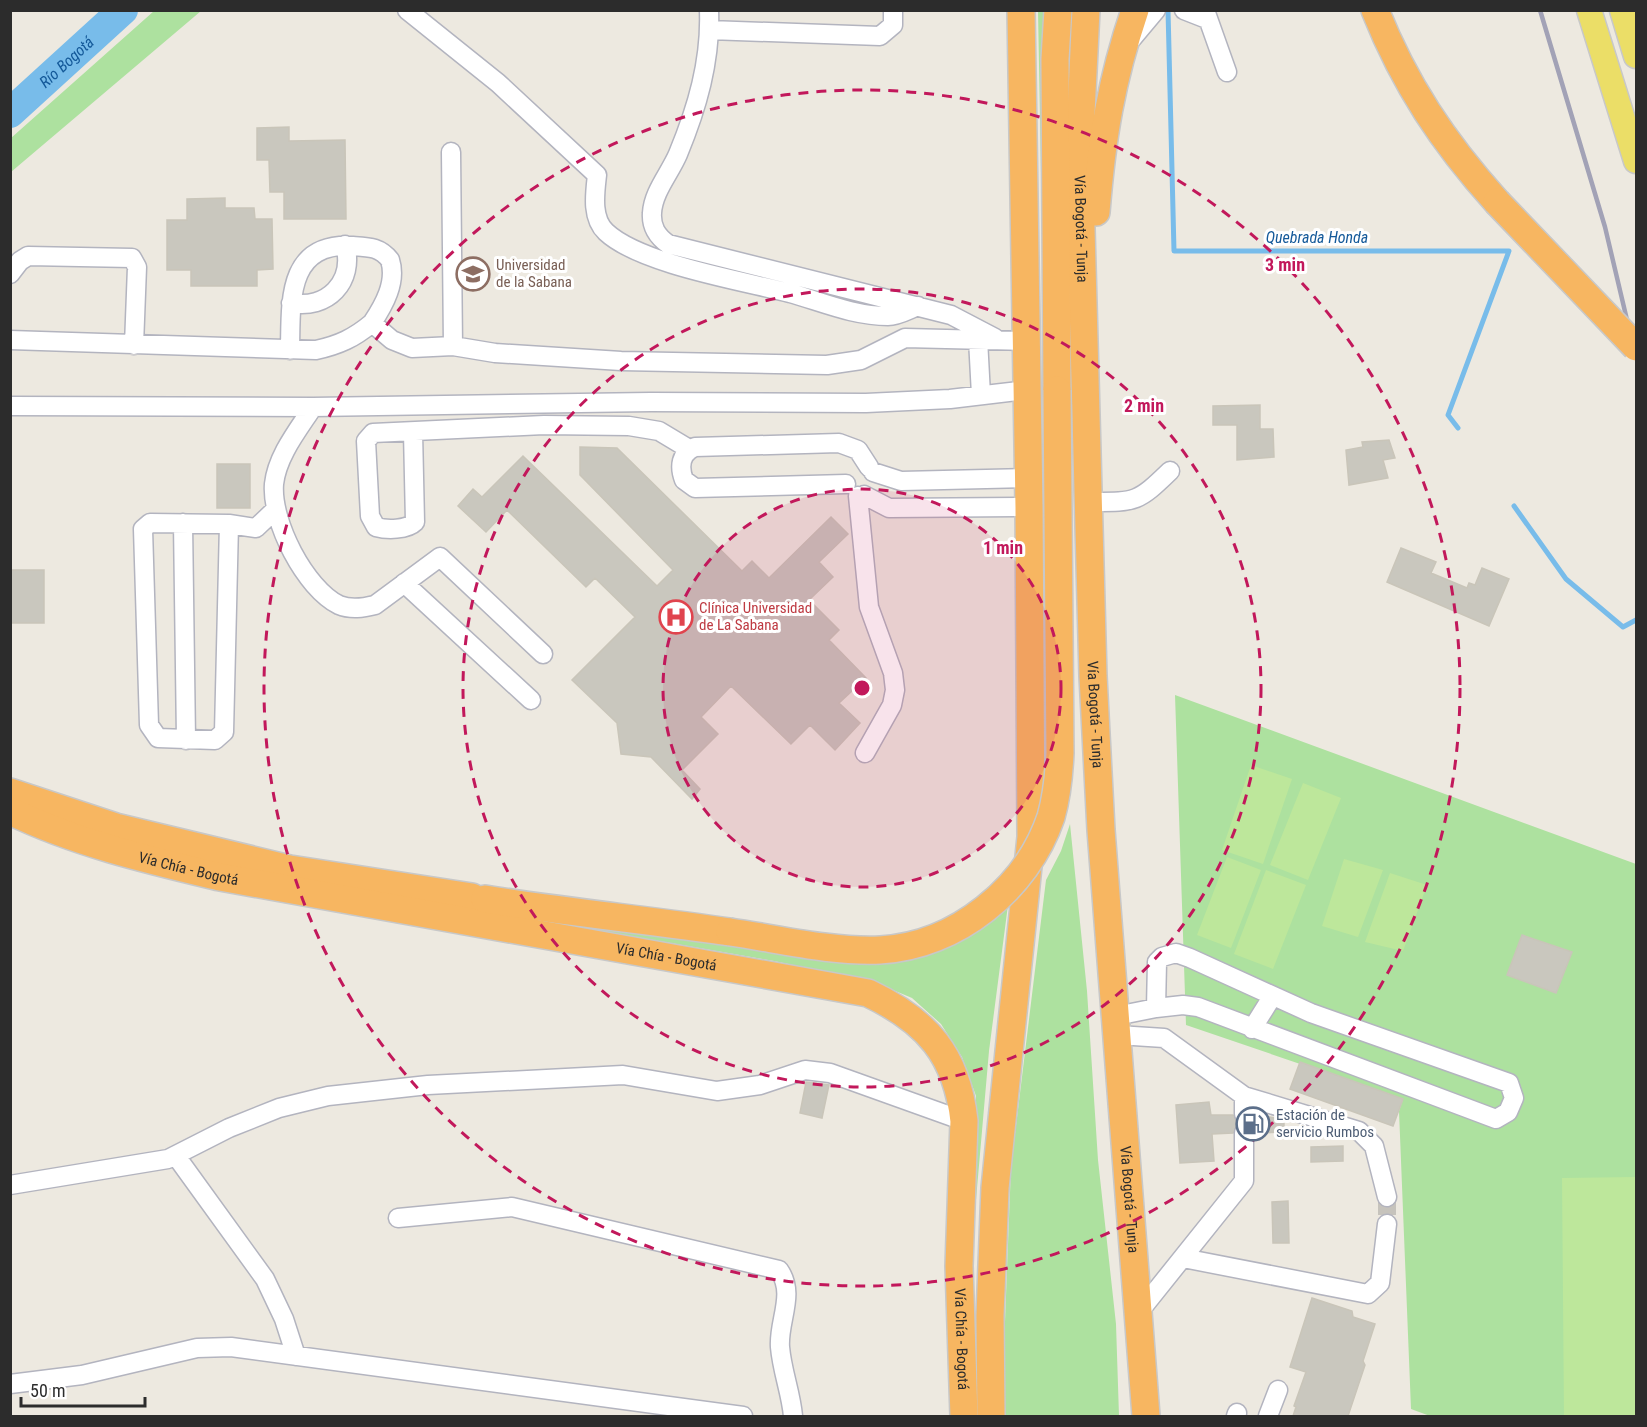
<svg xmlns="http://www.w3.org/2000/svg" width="1647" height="1427" viewBox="0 0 1647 1427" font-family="'Roboto Condensed',sans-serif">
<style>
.green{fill:#ade19f}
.pitch{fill:#bde79b}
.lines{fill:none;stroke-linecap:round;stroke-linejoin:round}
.stream{stroke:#78bcea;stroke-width:5}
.river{stroke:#78bcea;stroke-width:30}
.building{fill:#c9c7be;stroke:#c9c5b9;stroke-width:1.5}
.minor-tunnel{stroke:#c6c3bc;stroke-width:18;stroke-dasharray:18 9;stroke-linecap:butt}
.minor-casing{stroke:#b3b4bf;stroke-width:21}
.major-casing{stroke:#c8c8c8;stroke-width:27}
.highway-casing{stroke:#c8c8c8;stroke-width:30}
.minor{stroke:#fff;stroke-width:18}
.major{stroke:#ebde67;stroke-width:24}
.highway{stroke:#f7b661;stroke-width:27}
.rail{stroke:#a2a2b6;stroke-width:4.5}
.highway-bridge-casing{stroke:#c8c8c8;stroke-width:30;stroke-linecap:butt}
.highway-bridge{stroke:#f7b661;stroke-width:27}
.ring{fill:none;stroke:#c2185b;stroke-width:3;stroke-dasharray:10 8}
.labels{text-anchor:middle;stroke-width:6;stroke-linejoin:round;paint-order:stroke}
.street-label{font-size:15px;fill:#2c2c2c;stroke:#fff}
.education-label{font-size:15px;fill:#785e54;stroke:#fff;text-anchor:start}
.health-label{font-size:15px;fill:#be3a42;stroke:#fff;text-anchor:start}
.service-label{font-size:15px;fill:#4e5e75;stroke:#fff;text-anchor:start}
.water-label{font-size:16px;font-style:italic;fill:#145999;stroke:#fff}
.centre{fill:#c2185b;stroke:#fff;stroke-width:3}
.ring-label{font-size:18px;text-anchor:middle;font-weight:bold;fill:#c2185b;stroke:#fff;stroke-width:6;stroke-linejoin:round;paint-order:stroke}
</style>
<rect width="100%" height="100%" fill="#ede9e0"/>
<!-- green -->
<path class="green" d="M 154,11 L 201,11 L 11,172 L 11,138 Z
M 1038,11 L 1049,11 L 1041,173 Z
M 1175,695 L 1636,864 L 1636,1416 L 1430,1416 L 1411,1409 L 1399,1111 L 1403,1099 L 1186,1025 Z
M 1070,824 L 1087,991 L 1098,1160 L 1116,1324 L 1119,1416 L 1005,1416 L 1005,1322 L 1011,1167 L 1046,880 L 1061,851 Z
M 360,889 L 852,957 L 1008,905 L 989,1051 L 975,1211 L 976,1096 L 962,1057 L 941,1024 L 912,998 L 874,982 L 774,961 Z"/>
<!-- pitch -->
<path class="pitch" d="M 1251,765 L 1292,779 L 1263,864 L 1222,850 Z
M 1303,783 L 1341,798 L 1308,880 L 1270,865 Z
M 1227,857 L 1261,870 L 1231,948 L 1197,935 Z
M 1344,859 L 1383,870 L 1358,937 L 1322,926 Z
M 1266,870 L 1306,885 L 1273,969 L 1234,954 Z
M 1390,873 L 1427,885 L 1403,951 L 1365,942 Z
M 1636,1177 L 1636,1416 L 1564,1416 L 1562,1178 Z"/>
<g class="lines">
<!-- stream -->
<path class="stream" d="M 1168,10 L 1174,251 L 1509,251 L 1448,415 L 1458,428
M 1514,506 L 1566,579 L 1623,627 L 1636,620"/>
<!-- river -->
<path class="river" id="s1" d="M 10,113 L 123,10"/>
</g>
<!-- building -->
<path class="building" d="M 289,127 L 289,141 L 345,140 L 346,219 L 284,219 L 284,192 L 270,192 L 269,160 L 257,160 L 257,128 Z
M 225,198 L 225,208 L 254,208 L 255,219 L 272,219 L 273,269 L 257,270 L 257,286 L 191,286 L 191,270 L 167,270 L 167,220 L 187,220 L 187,199 Z
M 1260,405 L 1260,429 L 1273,429 L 1274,457 L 1237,460 L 1237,425 L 1213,425 L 1213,406 Z
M 1389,440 L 1395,458 L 1383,460 L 1388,478 L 1349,485 L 1346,450 L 1363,447 L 1362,442 Z
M 580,447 L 617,448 L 742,571 L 752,561 L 769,578 L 831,517 L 848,534 L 819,562 L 833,577 L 809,600 L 839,630 L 829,640 L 866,678 L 839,703 L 860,723 L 835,750 L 810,725 L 791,744 L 731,686 L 701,717 L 718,734 L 682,770 L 700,789 L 692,799 L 651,757 L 621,754 L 617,723 L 572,680 L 635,617 L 595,578 L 586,587 L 507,510 L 486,532 L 458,506 L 473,489 L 482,497 L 523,456 L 657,586 L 673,570 L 580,475 Z
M 217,464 L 250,464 L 250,508 L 217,508 Z
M 1401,548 L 1436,562 L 1431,573 L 1467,588 L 1469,583 L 1475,585 L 1482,568 L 1509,579 L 1489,626 L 1387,582 Z
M 10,570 L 44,570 L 44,623 L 10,623 Z
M 1522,935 L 1572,952 L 1556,993 L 1507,975 Z
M 1300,1062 L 1403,1099 L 1393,1126 L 1290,1089 Z
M 806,1082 L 829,1085 L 822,1118 L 800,1113 Z
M 1209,1102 L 1211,1115 L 1233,1115 L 1238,1124 L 1233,1133 L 1212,1134 L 1214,1161 L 1180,1163 L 1176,1105 Z
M 1255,1114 L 1284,1120 L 1284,1132 L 1255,1133 L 1250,1124 Z
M 1343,1146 L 1343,1161 L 1311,1162 L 1311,1147 Z
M 1288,1201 L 1289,1243 L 1273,1243 L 1272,1202 Z
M 1312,1298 L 1352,1311 L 1353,1317 L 1375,1324 L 1363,1361 L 1365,1365 L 1348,1416 L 1293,1416 L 1296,1407 L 1294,1406 L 1306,1372 L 1290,1367 Z"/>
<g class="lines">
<!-- minor-tunnel -->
<path class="minor-tunnel" d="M 1387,1197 L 1387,1224"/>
<!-- minor casing -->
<g class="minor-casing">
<path id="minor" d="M 407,10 L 498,83 L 597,175 C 595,193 591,218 606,232 C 640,264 743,281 790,293 C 822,302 854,316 888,316 C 898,316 908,310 918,306
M 709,10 C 711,61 697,108 678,154 C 670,173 653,192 652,213 C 651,227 657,236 668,244 L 951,315 L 995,338
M 1184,10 L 1207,19
M 1205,10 L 1227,72
M 709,30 L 880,36 L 893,25 L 893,10
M 1130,41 L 1156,10
M 451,152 L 453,346
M 10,274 L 20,261 L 28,256 L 132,258 L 137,267 L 134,345
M 291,303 C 327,310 355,282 345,245
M 978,339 L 981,395
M 10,340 L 316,350 C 339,345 354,338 372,323 L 392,340 L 412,348 L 453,346 L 495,353 L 621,361 L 827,365 L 861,360 L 905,338 L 1026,341
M 290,350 C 291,302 286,242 353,246 C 369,247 380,247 390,260 C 397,282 384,305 372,323
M 10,406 L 313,407 L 651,402 L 866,403 L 950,399 L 1027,390
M 313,407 C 298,430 277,456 274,484 C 271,522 305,588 339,605 C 351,610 363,608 375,605 L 440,557 L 543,654
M 413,432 L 415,522 C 407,530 387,530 376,527 L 370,516 L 366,441 L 373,433 L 544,425 L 629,426 L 659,431 L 689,449
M 873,472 L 901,481 L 1029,478
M 846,484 L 695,488 L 684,480 C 679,467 680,453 695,447 L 839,443 L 858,450 L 869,467
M 864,495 L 889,508 L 1029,507
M 858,496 L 869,607 L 893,673 L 895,690 L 892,705 L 865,753
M 1089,502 C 1136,502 1137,503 1170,471
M 183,523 L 186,740
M 229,524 L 224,732 L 215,740 L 158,738 L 149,725 L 143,529 L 150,523 L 229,524 L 256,528 L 276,509
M 404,583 L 531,700
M 1116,1016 L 1156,1008 L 1157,962 L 1162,957 L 1176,953 L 1190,958 L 1311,1013 L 1509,1083 L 1514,1098 L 1508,1112 L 1496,1119 L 1198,1007 L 1183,1005 L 1156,1008
M 1252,1029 L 1272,997
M 1118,1035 L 1164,1038 L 1244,1096 L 1359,1131 L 1374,1146 L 1387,1197
M 1244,1096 L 1244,1114
M 176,1156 L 265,1279 L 284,1319 L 296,1356
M 10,1185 L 168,1159 L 229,1128 L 279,1108 L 328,1096 L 428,1085 L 623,1075 L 717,1091 L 760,1085 L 805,1070 L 830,1073 L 964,1121
M 398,1218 L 512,1207 L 779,1270 C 796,1294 778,1321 780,1347 C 782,1371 791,1393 793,1416
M 1183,1258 L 1368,1294 L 1380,1283 L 1387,1224
M 1139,1312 L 1244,1181 L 1244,1133
M 10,1384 L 82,1375 L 197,1348 L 231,1347 L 743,1416
M 1236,1416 L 1237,1413
M 1268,1416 L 1278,1390"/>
</g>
<!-- major casing -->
<g class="major-casing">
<path id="major" d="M 1589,10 L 1636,161
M 1622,10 L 1636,56"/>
</g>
<!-- highway casing -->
<g class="highway-casing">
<g id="highway">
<path id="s2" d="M 1086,10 L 1079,154 L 1093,676 L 1101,830 L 1146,1416"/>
<path d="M 1375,10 C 1405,85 1443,142 1497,202"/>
<path d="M 1096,212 C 1102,138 1111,81 1135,10"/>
<path d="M 1057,390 L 1055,59 L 1058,10"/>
<path d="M 10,792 L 116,827 L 290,869 L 472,897"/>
<path id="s3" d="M 10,811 C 76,843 149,860 220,877 L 868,993 C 927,1021 957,1055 964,1121 L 959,1266 L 964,1416"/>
<path d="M 485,899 C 566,912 648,920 730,932"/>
<path d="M 991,1416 L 990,1316 L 995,1188 L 1031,837 L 1029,507 L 1021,10"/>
</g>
</g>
<!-- minor -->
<use href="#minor" class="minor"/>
<!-- major -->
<use href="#major" class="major"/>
<!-- highway -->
<use href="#highway" class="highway"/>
<!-- rail -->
<path class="rail" d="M 1540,10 L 1605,227 L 1636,358"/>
<!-- highway-bridge casing -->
<g class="highway-bridge-casing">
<path id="highway-bridge" d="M 1497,202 L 1636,347
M 730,932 C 779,939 831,952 880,950 C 957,946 1027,888 1051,817 C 1057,796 1059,775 1060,753 L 1057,390"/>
</g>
<!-- highway-bridge -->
<use href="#highway-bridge" class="highway-bridge"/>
</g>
<!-- distance rings -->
<circle cx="862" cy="688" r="199" fill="#c2185b" fill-opacity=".12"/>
<g class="ring">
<circle cx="862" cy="688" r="199"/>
<circle cx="862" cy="688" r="399"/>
<circle cx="862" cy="688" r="598"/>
</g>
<!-- icons -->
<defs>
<g id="university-ring" transform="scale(1.725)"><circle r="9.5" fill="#fff" stroke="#8d6e63" stroke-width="1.5"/><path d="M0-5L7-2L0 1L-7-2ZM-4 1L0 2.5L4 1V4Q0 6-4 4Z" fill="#8d6e63"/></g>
<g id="hospital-ring" transform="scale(1.725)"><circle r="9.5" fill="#fff" stroke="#e0444e" stroke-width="1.5"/><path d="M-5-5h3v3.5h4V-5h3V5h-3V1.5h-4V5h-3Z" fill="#e0444e"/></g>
<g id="fuel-ring" transform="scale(1.725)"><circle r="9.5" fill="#fff" stroke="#5c6f8a" stroke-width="1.5"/><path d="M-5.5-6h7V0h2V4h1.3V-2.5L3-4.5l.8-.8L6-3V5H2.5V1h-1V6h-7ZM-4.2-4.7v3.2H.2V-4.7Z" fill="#5c6f8a"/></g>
</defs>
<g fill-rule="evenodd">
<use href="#university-ring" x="473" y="274"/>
<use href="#hospital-ring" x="676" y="617"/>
<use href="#fuel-ring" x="1253" y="1124"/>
</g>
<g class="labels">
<!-- street labels -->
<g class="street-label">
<text dy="5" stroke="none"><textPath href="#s2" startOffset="219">Vía Bogotá - Tunja</textPath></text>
<text dy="5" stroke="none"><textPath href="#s2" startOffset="705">Vía Bogotá - Tunja</textPath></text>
<text dy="5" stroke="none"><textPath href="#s3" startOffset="188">Vía Chía - Bogotá</textPath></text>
<text dy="5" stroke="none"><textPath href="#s3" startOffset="674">Vía Chía - Bogotá</textPath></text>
<text dy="5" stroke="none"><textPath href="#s2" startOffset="1191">Vía Bogotá - Tunja</textPath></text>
<text dy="5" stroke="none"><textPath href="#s3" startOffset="1266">Vía Chía - Bogotá</textPath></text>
</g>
<!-- education labels -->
<g class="education-label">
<text x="496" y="270">Universidad<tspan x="496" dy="17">de la Sabana</tspan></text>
</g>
<!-- health labels -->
<g class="health-label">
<text x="699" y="613">Clínica Universidad<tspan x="699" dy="17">de La Sabana</tspan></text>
</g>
<!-- service labels -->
<g class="service-label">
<text x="1276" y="1120">Estación de<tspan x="1276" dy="17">servicio Rumbos</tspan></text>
</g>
<!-- water labels -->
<g class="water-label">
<text dy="6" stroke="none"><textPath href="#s1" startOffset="76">Río Bogotá</textPath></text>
<text x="1317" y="243">Quebrada Honda</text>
</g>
</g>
<circle cx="862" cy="688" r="9" class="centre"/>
<g class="ring-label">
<text x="1285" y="271">3 min</text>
<text x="1144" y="412">2 min</text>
<text x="1003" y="554">1 min</text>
</g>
<!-- border -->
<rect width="1647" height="1427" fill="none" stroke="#2c2c2c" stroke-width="24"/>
<!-- scale -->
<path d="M21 1397v9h124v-9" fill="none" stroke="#2c2c2c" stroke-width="3"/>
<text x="30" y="1397" font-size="18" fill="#2c2c2c" stroke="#ffffff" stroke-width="4.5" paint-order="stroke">50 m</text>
</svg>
